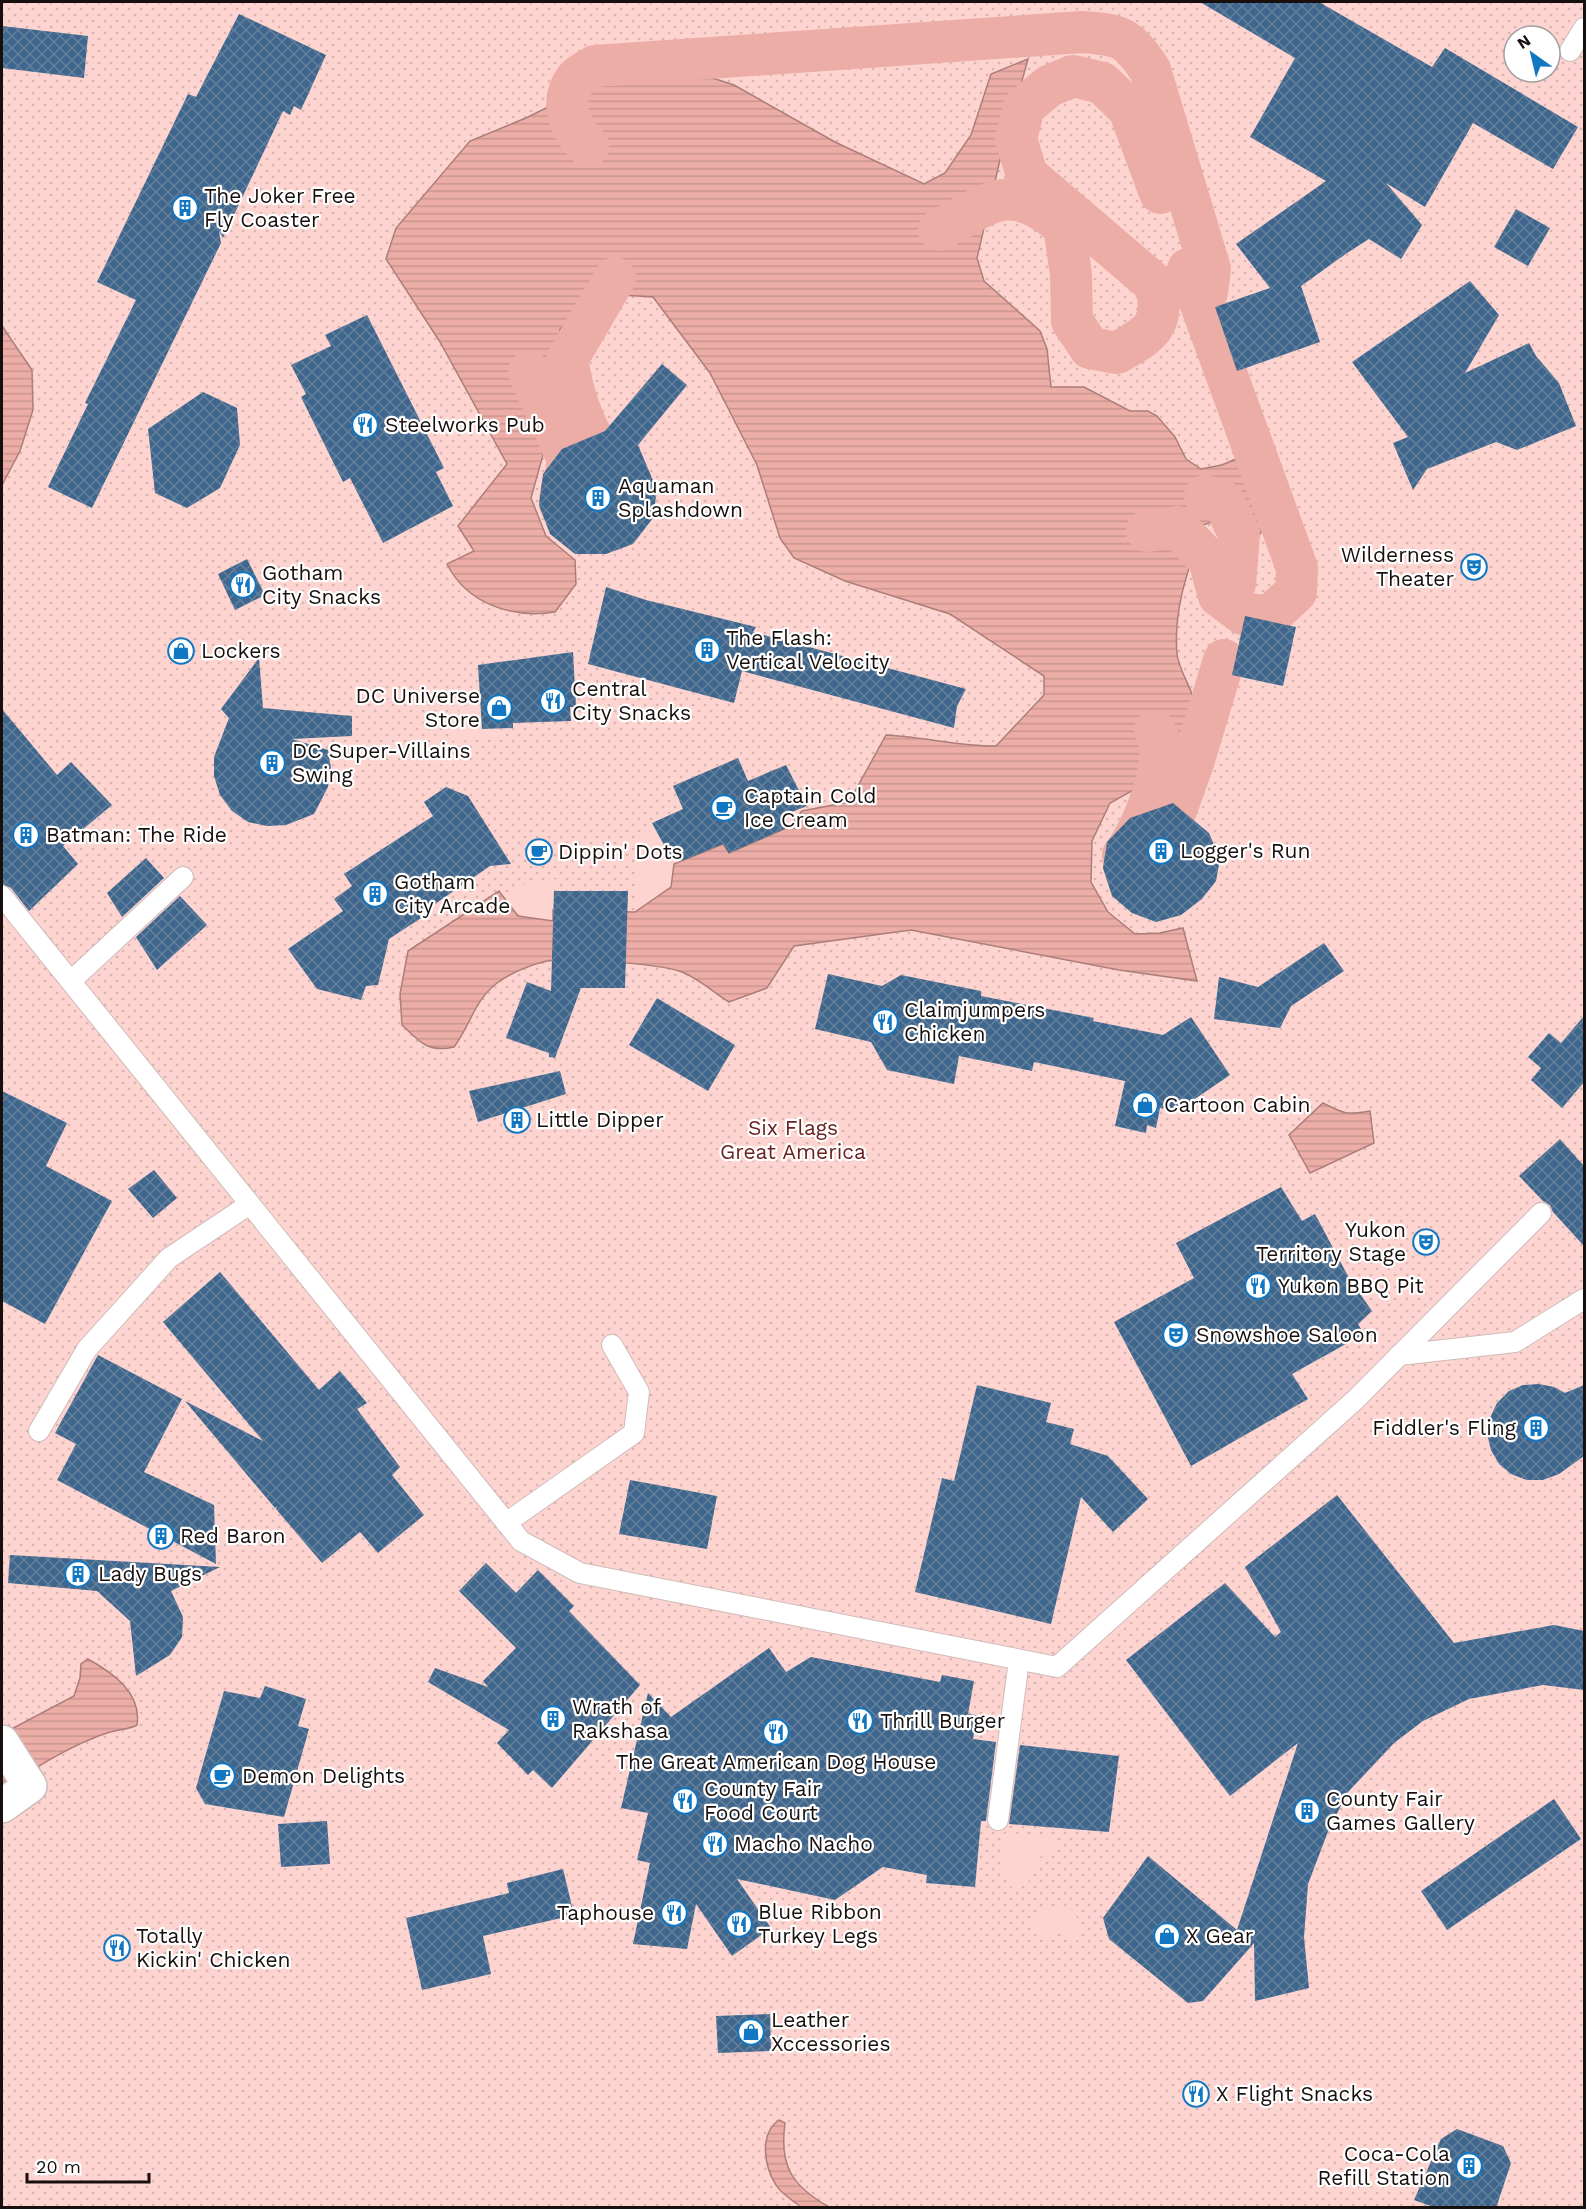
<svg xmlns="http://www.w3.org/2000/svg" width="1586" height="2209" viewBox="0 0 1586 2209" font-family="'Work Sans',sans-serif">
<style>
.park{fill:url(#park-dots);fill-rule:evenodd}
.garden{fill:#fed4d0}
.water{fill:url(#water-rules);stroke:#ac7e79;stroke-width:1.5}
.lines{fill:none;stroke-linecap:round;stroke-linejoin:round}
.canal{stroke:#edada7;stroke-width:42}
.building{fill:url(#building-cross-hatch)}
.lane-casing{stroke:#d0bbb9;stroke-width:22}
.street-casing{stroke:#d0bbb9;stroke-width:36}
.lane{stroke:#fff;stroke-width:20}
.street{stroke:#fff;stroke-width:33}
.labels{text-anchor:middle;stroke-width:4.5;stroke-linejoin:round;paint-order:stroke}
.poi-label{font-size:21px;fill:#160f0e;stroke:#fff;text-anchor:start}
.park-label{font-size:21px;fill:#6c2121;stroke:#fff}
</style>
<defs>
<pattern id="park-dots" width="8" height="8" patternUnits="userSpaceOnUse" patternTransform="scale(1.5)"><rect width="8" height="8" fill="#fed4d0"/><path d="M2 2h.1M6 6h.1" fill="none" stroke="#d9b5b1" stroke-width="1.8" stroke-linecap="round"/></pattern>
<pattern id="water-rules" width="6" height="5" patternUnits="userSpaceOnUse" patternTransform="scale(1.5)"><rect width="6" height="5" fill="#edada7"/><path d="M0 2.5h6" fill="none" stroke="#ca948f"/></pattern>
<pattern id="building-cross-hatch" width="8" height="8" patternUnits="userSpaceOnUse" patternTransform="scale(1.5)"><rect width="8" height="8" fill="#3f678e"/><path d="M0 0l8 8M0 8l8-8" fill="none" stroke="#647f9a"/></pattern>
</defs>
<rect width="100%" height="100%" fill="#fefaf9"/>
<!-- park -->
<path class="park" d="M 2,2 L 1584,2 L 1584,2207 L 2,2208 ZM 1514,36 L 1550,36 L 1550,72 L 1514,72 Z"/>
<!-- garden -->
<path class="garden" d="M 481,702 L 498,728 L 499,735 L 495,739 L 452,741 L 450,729 L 461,707 Z
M 655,828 L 674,864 L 671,887 L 635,912 L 636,840 L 639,832 Z
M 555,879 L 558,881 L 554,891 L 553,921 C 532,924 511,915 504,895 L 530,882 Z
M 1005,1833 L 1055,1836 L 1053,1854 L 1042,1855 L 1029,1873 L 1030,1880 L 1016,1890 C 996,1878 1004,1853 1005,1833 Z
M 1058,1905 C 1079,1909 1081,1922 1077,1941 L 1052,1931 L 1048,1939 L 1030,1932 C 1033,1917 1044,1908 1058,1905 Z"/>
<!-- water -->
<path class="water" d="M 648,57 L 734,85 L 835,142 L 924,184 L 945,173 L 971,135 L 991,74 L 1028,59 L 1000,160 L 977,258 L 984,281 L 1040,331 L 1047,349 L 1051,387 L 1084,387 L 1130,411 L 1148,411 L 1157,416 L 1175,437 L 1186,459 L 1201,469 L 1222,465 L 1270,444 L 1282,490 L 1252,550 L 1223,518 L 1203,525 C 1189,567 1173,609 1177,654 C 1179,674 1200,698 1195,718 C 1193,726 1187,735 1184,743 C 1174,764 1165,784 1161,807 L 1151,780 L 1110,803 L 1092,841 L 1091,882 L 1108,912 L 1135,934 L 1160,933 L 1183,928 L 1197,981 L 1119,970 L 911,930 L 794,946 L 767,988 L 729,1002 C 714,993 696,976 679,971 C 657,964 570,957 547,961 C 530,965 511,973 497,983 C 474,1001 471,1024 454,1047 C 428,1053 420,1042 402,1025 L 400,994 L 408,951 L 499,891 L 518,916 L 553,921 L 553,910 L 635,912 L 671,887 L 674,864 L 723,844 L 729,853 L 789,827 L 802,811 L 849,802 L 886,735 C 925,737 957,746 996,746 L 1044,695 L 1044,676 L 950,614 L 845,581 L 794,558 L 780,538 L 757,465 L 710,373 L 653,297 L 605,294 L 560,329 L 561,390 L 531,498 L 546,536 L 575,560 L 576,584 L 555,612 C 513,619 467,604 447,564 L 474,551 L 458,526 L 507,464 L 440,342 L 386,259 L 396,228 L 470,141 L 526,118 Z
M 2,326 L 32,370 L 33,410 L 20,451 L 2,485 Z
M 1323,1103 C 1344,1114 1347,1115 1370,1111 L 1374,1143 L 1310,1173 L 1289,1135 Z
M 88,1659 C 113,1673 142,1693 137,1725 C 128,1730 119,1729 110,1732 C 72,1744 35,1768 2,1789 L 2,1734 L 74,1696 L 80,1678 L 81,1664 Z
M 779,2120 L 785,2123 C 779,2166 792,2186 829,2207 L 801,2207 C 794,2201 781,2194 776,2185 C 764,2166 759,2134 779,2120 Z"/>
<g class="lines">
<!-- canal -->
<path class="canal" d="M 588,146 C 570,129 559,103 575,80 C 579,74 589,70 595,66 L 1082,32 C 1122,35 1128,37 1150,70 L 1210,269 L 1207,292
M 939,230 C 993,201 1010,181 1064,226 L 1071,274 L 1072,321 L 1090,348 L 1117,353 C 1150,334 1165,327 1156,285 L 1027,175 L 1016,139 L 1024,107 L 1049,86 L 1073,76 L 1102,83 L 1129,109 L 1160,193
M 615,278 L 567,360 C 573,393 581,421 599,449 C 607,461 620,464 629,478
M 529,372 L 567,457 C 569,474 559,488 560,504
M 1205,496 L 1224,502 L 1239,534 L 1235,584
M 1147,531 L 1177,527 L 1209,560 L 1219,596 L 1243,614 L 1270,616 L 1296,592 L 1297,568 L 1188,269
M 1186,857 L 1184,847 L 1170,827 L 1193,763 L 1224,660
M 1124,863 L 1123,855 C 1141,833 1173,758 1155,731"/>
</g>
<!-- building -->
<path class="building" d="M 1200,2 L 1319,2 L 1432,67 L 1445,48 L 1578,127 L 1553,169 L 1473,123 L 1425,207 L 1386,183 L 1422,225 L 1401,259 L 1369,239 L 1347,253 L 1301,286 L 1320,342 L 1237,371 L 1215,307 L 1270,288 L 1236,244 L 1326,181 L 1250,137 L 1295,58 Z
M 239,14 L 326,55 L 301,110 L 294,106 L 290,115 L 283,111 L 223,238 L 219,231 L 221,243 L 92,508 L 48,487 L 88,404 L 85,403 L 136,300 L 97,282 L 188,94 L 196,97 Z
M 2,26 L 88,36 L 84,78 L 2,68 Z
M 1516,209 L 1550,228 L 1528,266 L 1494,247 Z
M 1470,281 L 1499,315 L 1465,373 L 1529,343 L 1536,356 L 1559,383 L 1576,426 L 1517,450 L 1496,442 L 1427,469 L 1413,490 L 1393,443 L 1408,437 L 1352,362 Z
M 367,315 L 444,468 L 436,472 L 453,506 L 383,543 L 350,478 L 343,482 L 301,397 L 306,394 L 291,365 L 331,346 L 325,335 Z
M 662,364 L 687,385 L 638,445 L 657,490 L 653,518 L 633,544 L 606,554 L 575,554 L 550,534 L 539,505 L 543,474 L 562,449 L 605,431 Z
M 203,392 L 237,408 L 240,445 L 220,488 L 187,508 L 155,493 L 148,429 Z
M 247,559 L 265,595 L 235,610 L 218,574 Z
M 606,587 L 646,600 L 756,627 L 753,632 L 966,689 L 957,706 L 954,728 L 742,671 L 734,703 L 588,664 Z
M 1245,616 L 1296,627 L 1283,686 L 1232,675 Z
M 573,652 L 576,707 L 570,707 L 571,721 L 513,723 L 513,728 L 482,729 L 478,665 Z
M 259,658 L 263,708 L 352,716 L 352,736 L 292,739 L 328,750 L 331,768 L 328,787 L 314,814 L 286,825 L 267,826 L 248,822 L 232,811 L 220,795 L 214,776 L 214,757 L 229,718 L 221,709 Z
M 2,709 L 57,775 L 71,762 L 112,805 L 63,846 L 78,864 L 29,911 L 11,888 L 2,884 Z
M 738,758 L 748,781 L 786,765 L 807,806 L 784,815 L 789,827 L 729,853 L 723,844 L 684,860 L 672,860 L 652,823 L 683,809 L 673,786 Z
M 446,787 L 468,796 L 511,864 L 490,866 L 419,915 L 421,918 L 389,939 L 378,985 L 366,986 L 361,1000 L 317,989 L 288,949 L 343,911 L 334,899 L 352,886 L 344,874 L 433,816 L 424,802 Z
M 1173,803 L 1209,833 L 1220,859 L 1216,881 L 1202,899 L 1181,915 L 1156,922 L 1132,913 L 1112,896 L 1103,868 L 1107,842 L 1130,818 Z
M 146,858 L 164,878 L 122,917 L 107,893 Z
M 554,891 L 628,891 L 625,988 L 581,988 L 555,1058 L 549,1057 L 549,1053 L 506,1038 L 527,982 L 551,991 Z
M 180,896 L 207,925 L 157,970 L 136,937 Z
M 1324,943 L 1344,971 L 1291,1006 L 1280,1028 L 1214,1019 L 1219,977 L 1258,987 Z
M 828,974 L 882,986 L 901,975 L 981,991 L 981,996 L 1094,1018 L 1093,1021 L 1163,1035 L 1191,1017 L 1230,1075 L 1177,1111 L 1160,1108 L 1156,1128 L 1147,1125 L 1146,1133 L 1115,1126 L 1125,1081 L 1034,1062 L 1032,1071 L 959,1056 L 954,1084 L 887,1070 L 871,1042 L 815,1029 Z
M 657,998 L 735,1045 L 708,1091 L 629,1045 Z
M 1584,1016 L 1584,1082 L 1562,1108 L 1531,1080 L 1541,1068 L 1528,1057 L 1549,1033 L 1561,1043 Z
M 560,1071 L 566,1094 L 478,1122 L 469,1091 Z
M 2,1091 L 67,1123 L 46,1166 L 112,1201 L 45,1324 L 2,1301 Z
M 1560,1139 L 1584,1166 L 1584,1246 L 1553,1212 L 1550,1205 L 1543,1201 L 1519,1176 Z
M 154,1170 L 177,1198 L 153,1218 L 128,1189 Z
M 1281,1187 L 1302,1221 L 1315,1214 L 1349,1278 L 1372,1311 L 1358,1324 L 1364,1334 L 1292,1374 L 1308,1399 L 1191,1466 L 1114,1322 L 1194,1278 L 1176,1243 Z
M 220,1272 L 319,1390 L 340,1371 L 367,1403 L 357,1409 L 400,1467 L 392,1475 L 424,1515 L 378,1553 L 360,1532 L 322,1563 L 276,1509 L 277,1506 L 275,1508 L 185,1401 L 263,1441 L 163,1322 Z
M 98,1355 L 182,1399 L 144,1472 L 214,1505 L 216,1564 L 57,1480 L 76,1444 L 55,1433 Z
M 1539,1384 L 1554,1387 L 1565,1393 L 1584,1385 L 1584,1456 L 1559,1474 L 1543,1480 L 1527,1480 L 1511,1474 L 1499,1464 L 1491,1450 L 1487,1434 L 1490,1418 L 1497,1403 L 1509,1391 L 1523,1385 Z
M 977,1385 L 1051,1403 L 1046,1422 L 1074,1429 L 1070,1444 L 1108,1456 L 1148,1499 L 1113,1532 L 1081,1497 L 1051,1624 L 915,1592 L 942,1478 L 954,1481 Z
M 630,1480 L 717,1496 L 707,1549 L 619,1534 Z
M 1337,1495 L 1454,1643 L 1554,1625 L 1584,1631 L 1584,1690 L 1543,1685 L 1469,1699 L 1423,1721 L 1394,1743 L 1348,1792 L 1329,1829 L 1308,1884 L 1304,1937 L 1309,1988 L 1255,2001 L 1254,1943 L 1203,2001 L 1188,2003 L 1109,1939 L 1103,1918 L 1148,1856 L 1237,1930 L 1298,1743 L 1230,1796 L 1126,1660 L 1225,1583 L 1275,1637 L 1281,1632 L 1245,1567 Z
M 10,1555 L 220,1567 L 171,1591 L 183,1617 L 182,1637 L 170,1655 L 136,1676 L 130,1621 L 97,1591 L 8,1583 Z
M 486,1563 L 516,1593 L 538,1570 L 574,1606 L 569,1611 L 640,1685 L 552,1788 L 533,1770 L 528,1775 L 497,1743 L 509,1730 L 428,1682 L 435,1668 L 488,1687 L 483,1681 L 516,1648 L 459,1591 Z
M 769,1648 L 786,1672 L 811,1657 L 940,1682 L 942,1675 L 974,1681 L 968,1714 L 977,1715 L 973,1739 L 996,1742 L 986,1821 L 981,1821 L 975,1887 L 926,1883 L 927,1875 L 883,1867 L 835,1900 L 737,1879 L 771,1928 L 732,1956 L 696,1904 L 687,1949 L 633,1944 L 650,1863 L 637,1860 L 648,1813 L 621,1808 L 648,1693 L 671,1717 Z
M 265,1686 L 306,1699 L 298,1726 L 309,1729 L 284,1817 L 205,1804 L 196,1788 L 224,1691 L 260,1698 Z
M 1020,1745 L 1119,1756 L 1109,1832 L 1009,1824 Z
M 1554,1799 L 1581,1839 L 1447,1930 L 1421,1891 Z
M 327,1821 L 330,1864 L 281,1867 L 278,1824 Z
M 563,1869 L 574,1915 L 483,1936 L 491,1974 L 422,1990 L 406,1918 L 509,1893 L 507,1883 Z
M 770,2014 L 771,2051 L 718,2053 L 716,2016 Z
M 1457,2129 L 1503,2146 L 1511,2163 L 1496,2208 L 1436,2208 L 1414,2200 L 1441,2139 Z"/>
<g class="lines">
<!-- lane casing -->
<g class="lane-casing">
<path id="lane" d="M 1570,51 L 1584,28
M 2,896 L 521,1541 L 580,1573 L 1057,1667 L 1355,1400 L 1541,1213
M 71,981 L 183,877
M 1399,1355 L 1515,1342 L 1584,1299
M 39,1431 L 87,1349 L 169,1258 L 250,1204
M 506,1523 L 634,1433 L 639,1392 L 612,1345
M 998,1820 L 1019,1660"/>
</g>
<!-- street casing -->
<g class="street-casing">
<path id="street" d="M 2,1742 L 30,1786 L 2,1806"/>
</g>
<!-- lane -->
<use href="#lane" class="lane"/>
<!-- street -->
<use href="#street" class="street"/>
</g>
<!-- icons -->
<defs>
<g id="building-ring" transform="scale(1.35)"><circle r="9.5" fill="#fff" stroke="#1277c2" stroke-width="1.5"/><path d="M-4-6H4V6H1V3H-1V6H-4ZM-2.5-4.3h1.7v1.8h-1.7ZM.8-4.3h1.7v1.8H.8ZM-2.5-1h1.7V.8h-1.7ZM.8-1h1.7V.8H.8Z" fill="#1277c2"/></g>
<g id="restaurant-ring" transform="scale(1.35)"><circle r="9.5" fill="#fff" stroke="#1277c2" stroke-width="1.5"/><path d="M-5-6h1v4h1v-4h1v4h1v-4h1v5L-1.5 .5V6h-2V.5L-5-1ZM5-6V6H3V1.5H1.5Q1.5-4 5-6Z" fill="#1277c2"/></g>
<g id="theatre-ring" transform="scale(1.35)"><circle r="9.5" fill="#fff" stroke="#1277c2" stroke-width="1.5"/><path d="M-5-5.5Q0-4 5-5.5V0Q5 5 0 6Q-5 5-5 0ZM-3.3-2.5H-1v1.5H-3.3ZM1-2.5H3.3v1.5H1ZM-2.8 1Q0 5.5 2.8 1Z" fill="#1277c2"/></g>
<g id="shop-ring" transform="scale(1.35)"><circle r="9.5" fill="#fff" stroke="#1277c2" stroke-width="1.5"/><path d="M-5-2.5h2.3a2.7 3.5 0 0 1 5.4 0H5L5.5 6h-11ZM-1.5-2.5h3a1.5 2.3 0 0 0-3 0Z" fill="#1277c2"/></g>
<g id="cafe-ring" transform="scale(1.35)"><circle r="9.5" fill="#fff" stroke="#1277c2" stroke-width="1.5"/><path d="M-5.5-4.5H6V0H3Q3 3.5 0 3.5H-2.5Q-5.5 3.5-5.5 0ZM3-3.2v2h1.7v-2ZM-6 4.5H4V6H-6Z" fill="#1277c2"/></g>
</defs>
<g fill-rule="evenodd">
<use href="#building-ring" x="185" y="208"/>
<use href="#restaurant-ring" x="365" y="425"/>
<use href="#building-ring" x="598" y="498"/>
<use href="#theatre-ring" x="1474" y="567"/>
<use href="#restaurant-ring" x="243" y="585"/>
<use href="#building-ring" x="707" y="650"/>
<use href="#shop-ring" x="181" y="651"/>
<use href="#restaurant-ring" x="553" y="701"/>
<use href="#shop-ring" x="499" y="708"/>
<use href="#building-ring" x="272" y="763"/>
<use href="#cafe-ring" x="724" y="808"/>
<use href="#building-ring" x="26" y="835"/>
<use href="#building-ring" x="1161" y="851"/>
<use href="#cafe-ring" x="539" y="852"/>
<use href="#building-ring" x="375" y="894"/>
<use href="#restaurant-ring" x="885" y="1022"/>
<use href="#shop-ring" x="1145" y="1105"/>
<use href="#building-ring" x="517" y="1120"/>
<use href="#theatre-ring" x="1426" y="1242"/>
<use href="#restaurant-ring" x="1258" y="1286"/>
<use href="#theatre-ring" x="1176" y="1335"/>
<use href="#building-ring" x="1536" y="1428"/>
<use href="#building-ring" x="161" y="1536"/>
<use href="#building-ring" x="78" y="1574"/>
<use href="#building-ring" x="553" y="1719"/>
<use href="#restaurant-ring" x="860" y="1721"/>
<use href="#restaurant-ring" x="776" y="1732"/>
<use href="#cafe-ring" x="222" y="1776"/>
<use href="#restaurant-ring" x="685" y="1801"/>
<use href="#building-ring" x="1307" y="1811"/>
<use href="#restaurant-ring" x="715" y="1844"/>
<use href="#restaurant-ring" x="674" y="1913"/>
<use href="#restaurant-ring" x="739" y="1924"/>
<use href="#shop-ring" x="1167" y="1936"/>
<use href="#restaurant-ring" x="117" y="1948"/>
<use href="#shop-ring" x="751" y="2032"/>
<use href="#restaurant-ring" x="1196" y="2094"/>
<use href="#building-ring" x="1469" y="2166"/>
</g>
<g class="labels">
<!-- poi labels -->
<g class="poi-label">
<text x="204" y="203">The Joker Free<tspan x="204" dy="24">Fly Coaster</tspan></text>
<text x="385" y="432">Steelworks Pub</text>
<text x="618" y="493">Aquaman<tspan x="618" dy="24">Splashdown</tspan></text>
<text x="1454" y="562" text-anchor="end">Wilderness<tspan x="1454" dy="24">Theater</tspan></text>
<text x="262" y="580">Gotham<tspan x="262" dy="24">City Snacks</tspan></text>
<text x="726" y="645">The Flash:<tspan x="726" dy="24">Vertical Velocity</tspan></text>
<text x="201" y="658">Lockers</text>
<text x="572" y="696">Central<tspan x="572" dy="24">City Snacks</tspan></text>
<text x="480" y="703" text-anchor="end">DC Universe<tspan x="480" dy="24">Store</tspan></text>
<text x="292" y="758">DC Super-Villains<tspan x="292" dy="24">Swing</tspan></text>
<text x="744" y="803">Captain Cold<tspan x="744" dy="24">Ice Cream</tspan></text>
<text x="46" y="842">Batman: The Ride</text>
<text x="1180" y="858">Logger's Run</text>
<text x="558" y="859">Dippin' Dots</text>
<text x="394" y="889">Gotham<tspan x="394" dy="24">City Arcade</tspan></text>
<text x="904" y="1017">Claimjumpers<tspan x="904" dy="24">Chicken</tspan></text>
<text x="1164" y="1112">Cartoon Cabin</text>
<text x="536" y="1127">Little Dipper</text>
<text x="1406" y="1237" text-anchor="end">Yukon<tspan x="1406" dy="24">Territory Stage</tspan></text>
<text x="1278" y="1293">Yukon BBQ Pit</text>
<text x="1196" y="1342">Snowshoe Saloon</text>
<text x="1516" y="1435" text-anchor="end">Fiddler's Fling</text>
<text x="180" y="1543">Red Baron</text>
<text x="98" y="1581">Lady Bugs</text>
<text x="572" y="1714">Wrath of<tspan x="572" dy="24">Rakshasa</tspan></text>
<text x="880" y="1728">Thrill Burger</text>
<text x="776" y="1769" text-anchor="middle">The Great American Dog House</text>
<text x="242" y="1783">Demon Delights</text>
<text x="704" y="1796">County Fair<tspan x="704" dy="24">Food Court</tspan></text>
<text x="1326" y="1806">County Fair<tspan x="1326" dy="24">Games Gallery</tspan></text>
<text x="734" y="1851">Macho Nacho</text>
<text x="758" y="1919">Blue Ribbon<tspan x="758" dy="24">Turkey Legs</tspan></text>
<text x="654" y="1920" text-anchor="end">Taphouse</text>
<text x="136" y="1943">Totally<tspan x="136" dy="24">Kickin' Chicken</tspan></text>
<text x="1186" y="1943">X Gear</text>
<text x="771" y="2027">Leather<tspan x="771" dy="24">Xccessories</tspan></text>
<text x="1216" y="2101">X Flight Snacks</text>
<text x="1450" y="2161" text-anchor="end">Coca-Cola<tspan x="1450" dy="24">Refill Station</tspan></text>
</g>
<!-- park labels -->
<g class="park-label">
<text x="793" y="1135">Six Flags<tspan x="793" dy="24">Great America</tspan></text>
</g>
</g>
<!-- border -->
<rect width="1586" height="2209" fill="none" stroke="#160f0e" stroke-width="6"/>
<!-- north arrow -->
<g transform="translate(1532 54) rotate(326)"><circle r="28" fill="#ffffff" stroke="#a29f9f" stroke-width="1.5"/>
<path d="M0-4.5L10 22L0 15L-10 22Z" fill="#1277c2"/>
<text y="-9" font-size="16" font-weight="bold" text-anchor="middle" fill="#160f0e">N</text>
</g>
<!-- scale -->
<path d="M27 2173v9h122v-9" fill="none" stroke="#160f0e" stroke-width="3"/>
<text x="36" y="2173" font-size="18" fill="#160f0e" stroke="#ffffff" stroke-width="4.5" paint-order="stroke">20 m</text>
</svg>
